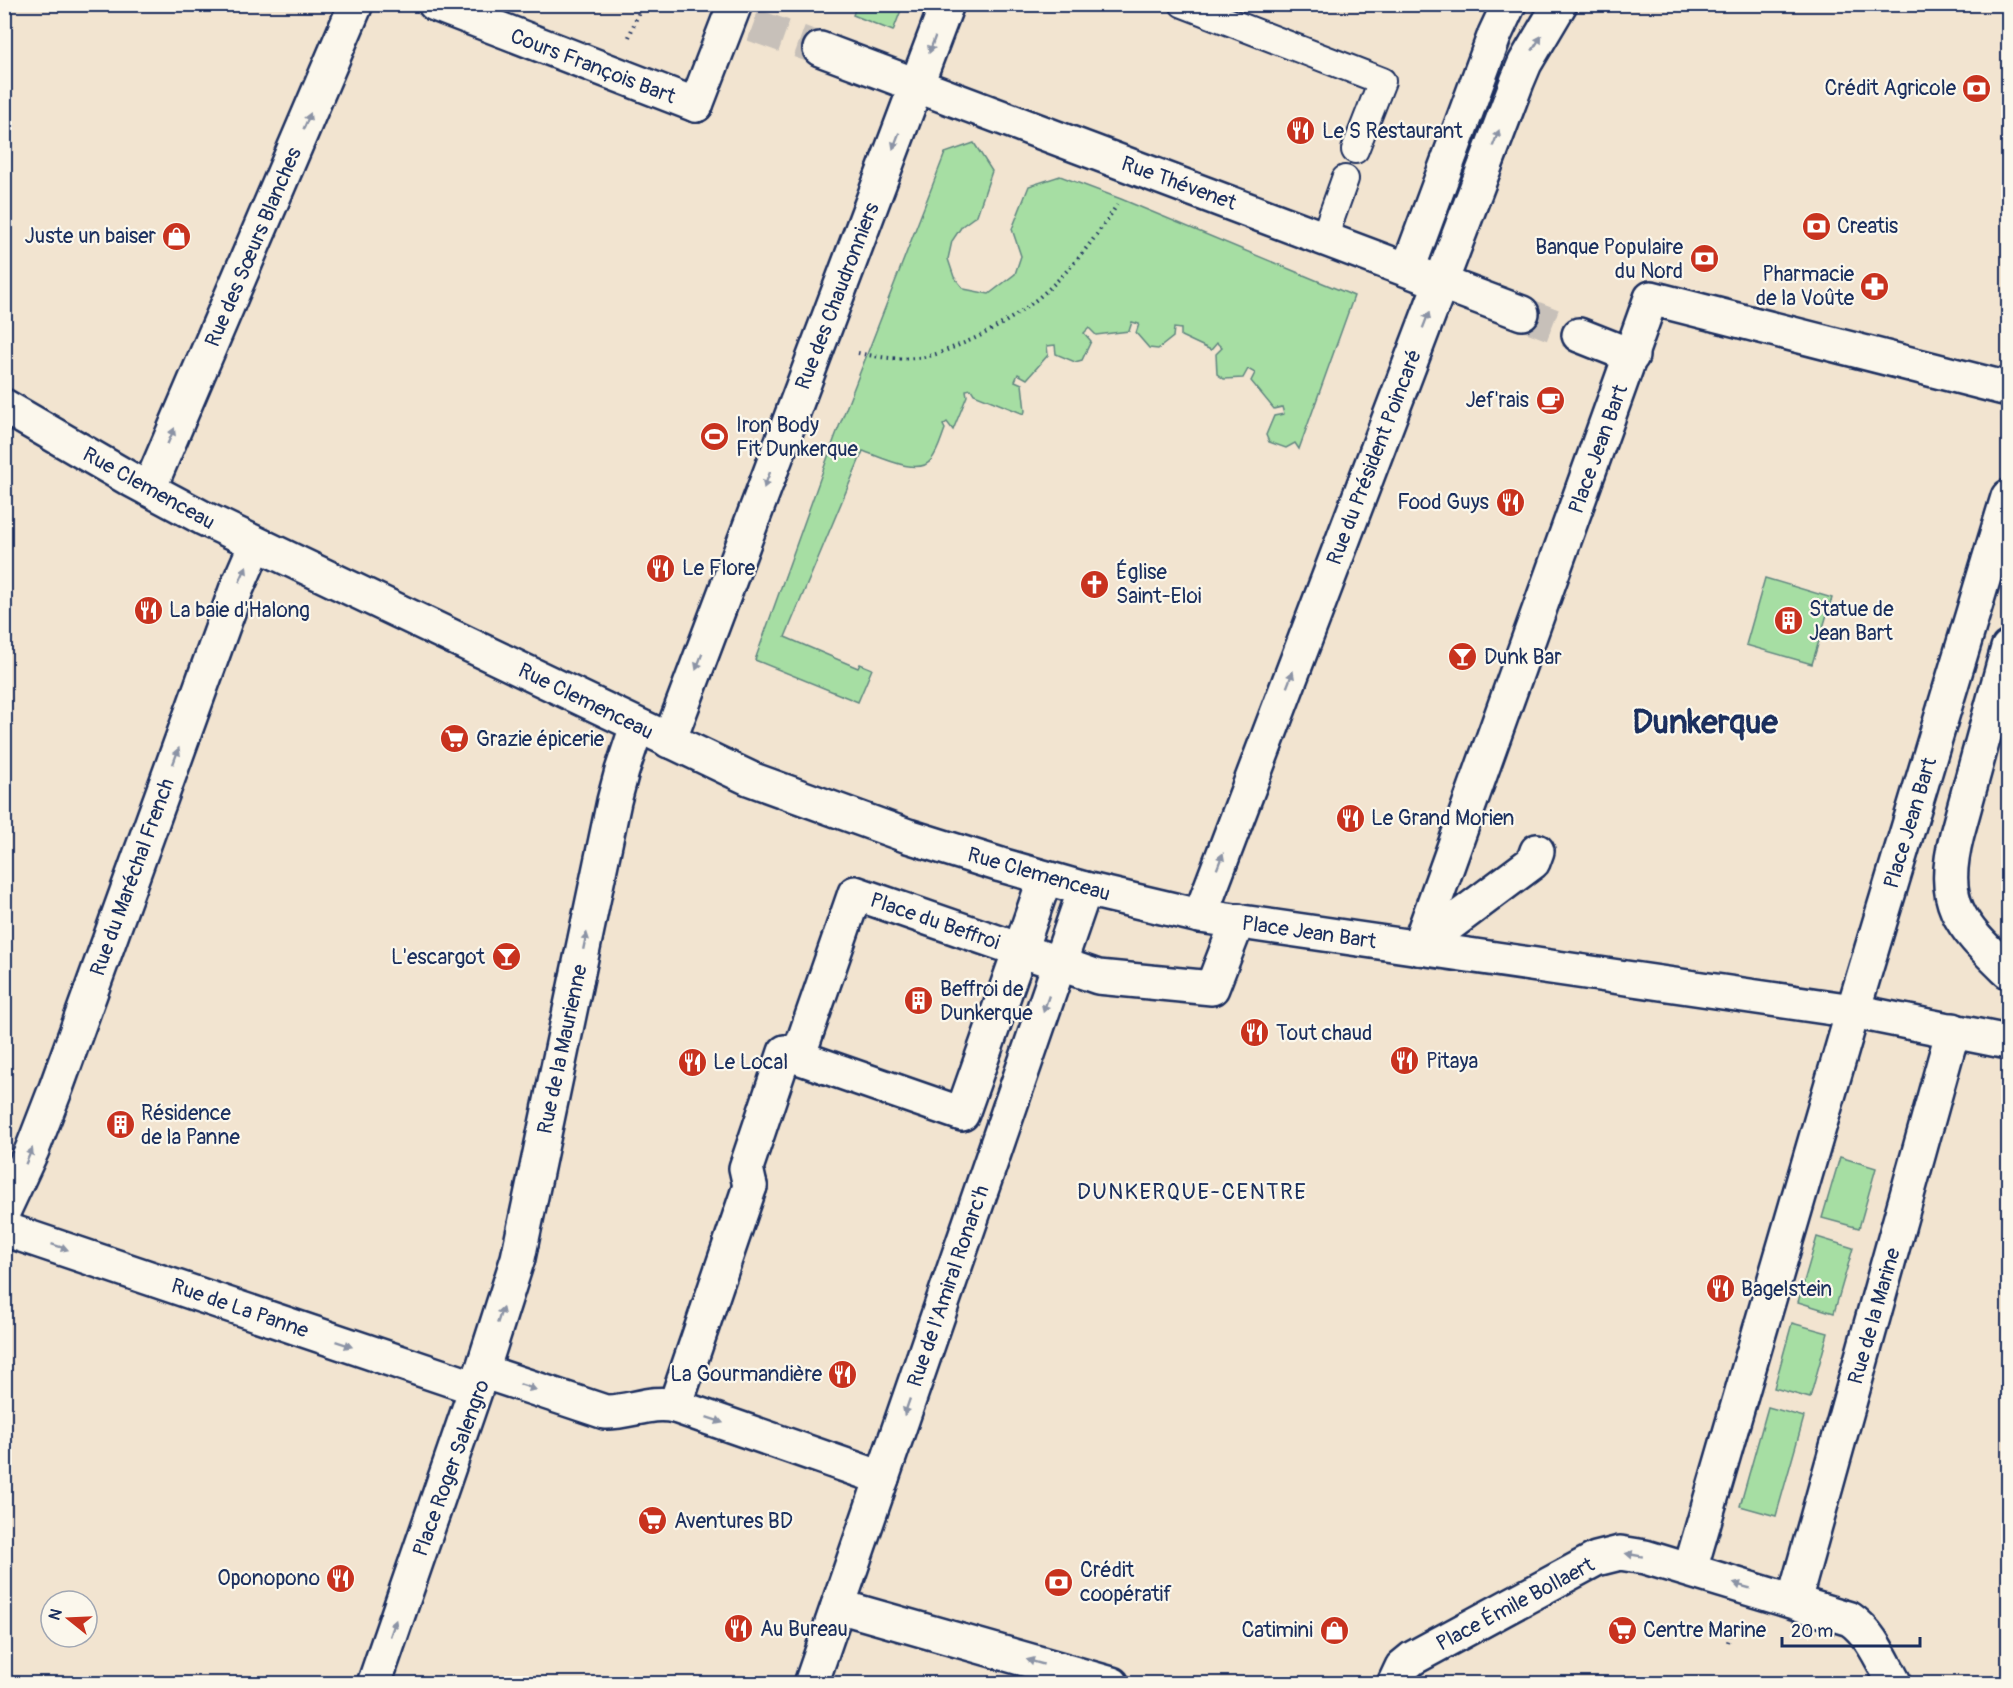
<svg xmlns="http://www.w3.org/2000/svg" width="2013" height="1688" viewBox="0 0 2013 1688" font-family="Pangolin,sans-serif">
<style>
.green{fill:#a6dea3;stroke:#608680;stroke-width:1.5}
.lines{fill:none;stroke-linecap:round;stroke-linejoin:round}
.pedestrian-tunnel{stroke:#c7c0b9;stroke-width:33;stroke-dasharray:33 16;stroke-linecap:butt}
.service-casing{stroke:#1b2f5e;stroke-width:30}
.pedestrian-casing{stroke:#1b2f5e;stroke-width:38}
.minor-casing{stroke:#1b2f5e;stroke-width:38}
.path{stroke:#1b2f5e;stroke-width:4;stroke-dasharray:1.5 4.5;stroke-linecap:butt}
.service{stroke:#fbf7ec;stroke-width:26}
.pedestrian{stroke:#fbf7ec;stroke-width:33}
.minor{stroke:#fbf7ec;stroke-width:33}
.oneway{fill:#8b93a5}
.labels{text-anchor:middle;stroke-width:4.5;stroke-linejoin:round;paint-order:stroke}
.street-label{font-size:21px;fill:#1b2f5e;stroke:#fbf7ec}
.poi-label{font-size:21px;fill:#1b2f5e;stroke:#fbf7ec;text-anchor:start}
.neighbourhood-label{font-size:22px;letter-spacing:1.5px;fill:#1b2f5e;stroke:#fbf7ec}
.town-label{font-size:33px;font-weight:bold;fill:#1b2f5e;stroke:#fbf7ec}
</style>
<rect width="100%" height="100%" fill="#f2e4d0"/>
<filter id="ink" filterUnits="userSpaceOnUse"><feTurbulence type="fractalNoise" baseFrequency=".0167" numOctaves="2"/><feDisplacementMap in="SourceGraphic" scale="12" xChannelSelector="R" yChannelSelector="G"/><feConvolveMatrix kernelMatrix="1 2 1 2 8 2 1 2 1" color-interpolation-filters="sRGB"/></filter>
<g filter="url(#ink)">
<!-- green -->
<g class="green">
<path d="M857,4H903V5L893,31L853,15Z"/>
<path d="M974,143L992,171L977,215L962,226L952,241L948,259L954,277L964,289L989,294L1015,274L1021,256L1012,229L1029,186L1060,176L1121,199L1354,296L1299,449L1295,443L1286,448L1269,442L1266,435L1274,416L1284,414L1282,407L1274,409L1251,381L1255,373L1248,369L1243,378L1224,379L1217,374L1216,354L1222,348L1217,343L1211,350L1181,336V329L1174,328L1173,337L1158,349L1149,348L1136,333L1139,324L1132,322L1129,331L1096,335L1089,328L1084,333L1091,341L1082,360L1075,362L1056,354L1055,345L1047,346L1048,355L1027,379L1018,374L1015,381L1022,384L1025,411L1024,414L974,394L971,389L966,390L967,396L953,430L947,422L943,425L945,429C941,439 938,452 931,460C919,477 878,456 863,451L785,637L858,668L860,664L872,669L858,702L755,660L835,437L945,153Z"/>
<path d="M1765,578L1832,598L1812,664L1746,645Z"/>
<path d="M1840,1157L1876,1168L1859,1228L1822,1218Z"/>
<path d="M1817,1237L1853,1248L1834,1313L1798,1302Z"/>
<path d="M1792,1323L1828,1333L1810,1398L1774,1388Z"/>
<path d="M1768,1407L1804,1417L1776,1516L1740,1506Z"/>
</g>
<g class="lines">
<!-- pedestrian-tunnel -->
<g class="pedestrian-tunnel">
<path d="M753,25L820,49"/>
<path d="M1522,313L1579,335"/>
</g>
<defs>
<g id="service">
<path d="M1183,4L1382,81L1355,150"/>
<path d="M1324,238L1345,179"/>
</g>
<g id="pedestrian">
<path d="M820,49L1522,313"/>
<path d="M696,105L735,4"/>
<path d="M1408,269L1495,34L1509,4"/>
<path d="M1579,335L1632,356"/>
<path d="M1045,878L1020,950L1098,977L1212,988L1238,921"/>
<path d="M1200,916L1853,1011L2008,1042"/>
<path d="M1418,948L1651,298L2008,389"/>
<path d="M1418,948L1533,862L1537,851"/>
<path d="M750,1186L746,1168L785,1052L798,1057L962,1114L1020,950L855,893L798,1057"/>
<path d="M1690,1570L1853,1011L2008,497"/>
<path d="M1794,1601L1953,1030"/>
</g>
<g id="minor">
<path d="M435,4L696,105"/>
<path d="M4,406L128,478L203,518L751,779L908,836L1001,865L1085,889L1200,916L1517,82L1525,63L1560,4"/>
<path d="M149,489L356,4"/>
<path d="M2008,648L1957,834C1939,905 1960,924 2008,971"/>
<path d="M669,741L947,4"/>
<path d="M4,1210L32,1150L56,1088L236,590L256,544"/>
<path d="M4,1229L476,1388"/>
<path d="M482,1371L518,1258L614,801L622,771L637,726"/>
<path d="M675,1406L750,1186"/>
<path d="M838,1606L1112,1684"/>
<path d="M374,1684L482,1371L605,1412C629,1413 651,1400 675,1406L882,1478"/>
<path d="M811,1684L1085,889"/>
<path d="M1394,1684L1402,1667L1413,1658L1596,1559L1620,1553L1645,1557L1850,1619C1871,1633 1882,1661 1895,1684"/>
</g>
</defs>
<!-- service casing -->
<use href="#service" class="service-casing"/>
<!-- pedestrian casing -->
<use href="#pedestrian" class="pedestrian-casing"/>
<!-- minor casing -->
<use href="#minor" class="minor-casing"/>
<!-- path -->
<g class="path">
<path d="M629,37L642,4"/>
<path d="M858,353C877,357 896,360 916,358C933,357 949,349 964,343C1033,314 1077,267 1117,205"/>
<path d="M1728,1642L1733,1625"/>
</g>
<!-- service -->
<use href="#service" class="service"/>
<!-- pedestrian -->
<use href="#pedestrian" class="pedestrian"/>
<!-- minor -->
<use href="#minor" class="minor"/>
</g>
<!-- one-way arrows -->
<defs><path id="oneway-solid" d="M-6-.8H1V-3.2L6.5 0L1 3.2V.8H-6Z" transform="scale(1.5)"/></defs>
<g class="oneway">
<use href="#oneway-solid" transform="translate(1537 43) rotate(-58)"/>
<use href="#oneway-solid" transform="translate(932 45) rotate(110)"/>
<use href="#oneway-solid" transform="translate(307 121) rotate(-67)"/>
<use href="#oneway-solid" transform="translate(1496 138) rotate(-69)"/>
<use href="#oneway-solid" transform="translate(896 141) rotate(111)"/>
<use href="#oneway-solid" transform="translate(1426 320) rotate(-69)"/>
<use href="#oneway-solid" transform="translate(171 436) rotate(-67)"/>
<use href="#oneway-solid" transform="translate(767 480) rotate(111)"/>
<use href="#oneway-solid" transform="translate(243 574) rotate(-66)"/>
<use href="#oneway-solid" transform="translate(699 662) rotate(111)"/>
<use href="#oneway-solid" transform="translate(1290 679) rotate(-69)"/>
<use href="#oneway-solid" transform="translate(176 756) rotate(-70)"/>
<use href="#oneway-solid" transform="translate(1220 861) rotate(-69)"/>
<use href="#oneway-solid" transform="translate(585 941) rotate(-78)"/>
<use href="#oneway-solid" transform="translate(1046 1004) rotate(109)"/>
<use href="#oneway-solid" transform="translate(29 1156) rotate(-67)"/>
<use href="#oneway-solid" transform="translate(60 1247) rotate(19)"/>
<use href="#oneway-solid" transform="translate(500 1315) rotate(-72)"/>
<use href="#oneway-solid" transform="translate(344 1344) rotate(19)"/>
<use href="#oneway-solid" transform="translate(528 1387) rotate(19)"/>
<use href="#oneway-solid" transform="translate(907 1407) rotate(109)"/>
<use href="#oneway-solid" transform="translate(715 1420) rotate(19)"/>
<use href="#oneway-solid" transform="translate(1634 1555) rotate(-170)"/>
<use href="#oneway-solid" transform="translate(1742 1586) rotate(-164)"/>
<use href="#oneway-solid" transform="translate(393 1628) rotate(-71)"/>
<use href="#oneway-solid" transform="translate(1035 1662) rotate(-164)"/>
</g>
</g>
<!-- icons -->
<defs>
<symbol id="bank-disc" viewBox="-11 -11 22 22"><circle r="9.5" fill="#c8321e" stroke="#fbf7ec"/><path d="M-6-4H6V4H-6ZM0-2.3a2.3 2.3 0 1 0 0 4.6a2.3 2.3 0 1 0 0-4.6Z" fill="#fff"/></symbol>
<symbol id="restaurant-disc" viewBox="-11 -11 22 22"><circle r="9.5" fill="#c8321e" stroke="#fbf7ec"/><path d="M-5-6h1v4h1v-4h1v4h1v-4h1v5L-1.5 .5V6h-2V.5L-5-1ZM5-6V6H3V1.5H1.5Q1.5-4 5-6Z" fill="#fff"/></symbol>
<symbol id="shop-disc" viewBox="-11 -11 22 22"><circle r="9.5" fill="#c8321e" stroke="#fbf7ec"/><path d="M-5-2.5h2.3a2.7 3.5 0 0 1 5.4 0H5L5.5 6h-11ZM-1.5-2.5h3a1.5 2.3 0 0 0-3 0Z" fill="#fff"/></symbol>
<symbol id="pharmacy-disc" viewBox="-11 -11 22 22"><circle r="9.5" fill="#c8321e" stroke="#fbf7ec"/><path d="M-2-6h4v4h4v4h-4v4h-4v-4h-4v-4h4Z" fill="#fff"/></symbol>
<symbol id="cafe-disc" viewBox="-11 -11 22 22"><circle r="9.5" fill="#c8321e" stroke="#fbf7ec"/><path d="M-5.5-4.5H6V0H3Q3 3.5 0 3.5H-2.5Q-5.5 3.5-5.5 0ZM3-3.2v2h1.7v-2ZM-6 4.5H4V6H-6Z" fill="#fff"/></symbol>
<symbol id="stadium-disc" viewBox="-11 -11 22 22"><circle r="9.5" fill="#c8321e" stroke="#fbf7ec"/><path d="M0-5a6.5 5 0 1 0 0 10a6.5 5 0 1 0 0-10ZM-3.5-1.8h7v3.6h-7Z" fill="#fff"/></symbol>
<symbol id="church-disc" viewBox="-11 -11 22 22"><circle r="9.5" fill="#c8321e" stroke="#fbf7ec"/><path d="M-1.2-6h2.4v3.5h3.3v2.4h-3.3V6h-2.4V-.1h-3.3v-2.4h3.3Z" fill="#fff"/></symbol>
<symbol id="building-disc" viewBox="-11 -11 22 22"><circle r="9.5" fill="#c8321e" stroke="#fbf7ec"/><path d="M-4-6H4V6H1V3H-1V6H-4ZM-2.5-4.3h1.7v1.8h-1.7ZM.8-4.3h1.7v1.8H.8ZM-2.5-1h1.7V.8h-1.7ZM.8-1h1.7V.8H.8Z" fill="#fff"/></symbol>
<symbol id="bar-disc" viewBox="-11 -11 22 22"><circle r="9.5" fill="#c8321e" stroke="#fbf7ec"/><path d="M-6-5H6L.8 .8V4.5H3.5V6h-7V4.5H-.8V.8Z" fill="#fff"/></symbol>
<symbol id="supermarket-disc" viewBox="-11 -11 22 22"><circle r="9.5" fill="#c8321e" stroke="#fbf7ec"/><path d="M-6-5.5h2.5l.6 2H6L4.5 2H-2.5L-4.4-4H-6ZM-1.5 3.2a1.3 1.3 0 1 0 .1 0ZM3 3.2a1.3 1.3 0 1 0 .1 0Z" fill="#fff"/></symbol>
</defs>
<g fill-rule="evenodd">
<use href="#bank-disc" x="1960" y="72" width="33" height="33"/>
<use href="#restaurant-disc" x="1284" y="114" width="33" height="33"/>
<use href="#bank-disc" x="1800" y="210" width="33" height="33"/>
<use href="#shop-disc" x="160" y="220" width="33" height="33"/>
<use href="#bank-disc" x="1688" y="242" width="33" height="33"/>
<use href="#pharmacy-disc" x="1858" y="270" width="33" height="33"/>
<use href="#cafe-disc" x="1534" y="384" width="33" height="33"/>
<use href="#stadium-disc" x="698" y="420" width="33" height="33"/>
<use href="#restaurant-disc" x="1494" y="486" width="33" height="33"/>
<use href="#restaurant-disc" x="644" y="552" width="33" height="33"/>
<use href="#church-disc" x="1078" y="568" width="33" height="33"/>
<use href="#restaurant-disc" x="132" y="594" width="33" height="33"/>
<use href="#building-disc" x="1772" y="604" width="33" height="33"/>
<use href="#bar-disc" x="1446" y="640" width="33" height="33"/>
<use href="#supermarket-disc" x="438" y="722" width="33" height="33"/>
<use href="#restaurant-disc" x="1334" y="802" width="33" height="33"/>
<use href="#bar-disc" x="490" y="940" width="33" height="33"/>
<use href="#building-disc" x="902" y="984" width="33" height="33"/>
<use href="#restaurant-disc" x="1238" y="1016" width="33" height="33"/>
<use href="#restaurant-disc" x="1388" y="1044" width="33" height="33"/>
<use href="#restaurant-disc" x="676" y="1046" width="33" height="33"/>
<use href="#building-disc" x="104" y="1108" width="33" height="33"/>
<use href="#restaurant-disc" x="1704" y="1272" width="33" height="33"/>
<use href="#restaurant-disc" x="826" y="1358" width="33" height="33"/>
<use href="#supermarket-disc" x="636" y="1504" width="33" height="33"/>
<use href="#restaurant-disc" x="324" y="1562" width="33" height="33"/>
<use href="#bank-disc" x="1042" y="1566" width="33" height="33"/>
<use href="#restaurant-disc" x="722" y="1612" width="33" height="33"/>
<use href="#shop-disc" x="1318" y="1614" width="33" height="33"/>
<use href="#supermarket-disc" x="1606" y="1614" width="33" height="33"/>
</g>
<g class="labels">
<!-- street labels -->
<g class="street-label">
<text transform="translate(593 66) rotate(21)" y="7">Cours François Bart</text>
<text transform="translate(1179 183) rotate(20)" y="7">Rue Thévenet</text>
<text transform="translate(253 247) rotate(-67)" y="7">Rue des Sœurs Blanches</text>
<text transform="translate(837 296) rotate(-69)" y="7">Rue des Chaudronniers</text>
<text transform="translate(1598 449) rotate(-70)" y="7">Place Jean Bart</text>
<text transform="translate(1374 457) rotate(-69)" y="7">Rue du Président Poincaré</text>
<text transform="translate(149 488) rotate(29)" y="7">Rue Clemenceau</text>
<text transform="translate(586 701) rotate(26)" y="7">Rue Clemenceau</text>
<text transform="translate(1910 823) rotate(-73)" y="7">Place Jean Bart</text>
<text transform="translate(1039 874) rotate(16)" y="7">Rue Clemenceau</text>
<text transform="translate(132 877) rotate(-70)" y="7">Rue du Maréchal French</text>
<text transform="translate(935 921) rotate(19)" y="7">Place du Beffroi</text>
<text transform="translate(1309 932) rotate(8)" y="7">Place Jean Bart</text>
<text transform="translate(562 1049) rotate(-78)" y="7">Rue de la Maurienne</text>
<text transform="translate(948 1286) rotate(-71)" y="7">Rue de l'Amiral Ronarc'h</text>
<text transform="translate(240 1308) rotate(19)" y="7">Rue de La Panne</text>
<text transform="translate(1874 1316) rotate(-74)" y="7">Rue de la Marine</text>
<text transform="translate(451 1468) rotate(-70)" y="7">Place Roger Salengro</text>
<text transform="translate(1515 1604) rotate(-28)" y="7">Place Émile Bollaert</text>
</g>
<!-- poi labels -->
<g class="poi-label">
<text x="1956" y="95" text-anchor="end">Crédit Agricole</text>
<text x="1322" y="138">Le S Restaurant</text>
<text x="1837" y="233">Creatis</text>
<text x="156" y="243" text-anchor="end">Juste un baiser</text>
<text x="1683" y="254" text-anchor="end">Banque Populaire<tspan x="1683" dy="24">du Nord</tspan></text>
<text x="1854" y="281" text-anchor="end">Pharmacie<tspan x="1854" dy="24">de la Voûte</tspan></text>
<text x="1529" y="407" text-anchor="end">Jef'rais</text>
<text x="736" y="432">Iron Body<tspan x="736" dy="24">Fit Dunkerque</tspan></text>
<text x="1489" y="509" text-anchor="end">Food Guys</text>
<text x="682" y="575">Le Flore</text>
<text x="1116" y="579">Église<tspan x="1116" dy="24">Saint-Eloi</tspan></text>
<text x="1809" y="616">Statue de<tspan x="1809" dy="24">Jean Bart</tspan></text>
<text x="169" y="617">La baie d'Halong</text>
<text x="1484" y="664">Dunk Bar</text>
<text x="476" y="746">Grazie épicerie</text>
<text x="1371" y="825">Le Grand Morien</text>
<text x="485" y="964" text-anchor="end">L'escargot</text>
<text x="940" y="996">Beffroi de<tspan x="940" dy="24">Dunkerque</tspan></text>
<text x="1276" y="1040">Tout chaud</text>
<text x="1426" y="1068">Pitaya</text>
<text x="713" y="1069">Le Local</text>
<text x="141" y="1120">Résidence<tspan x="141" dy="24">de la Panne</tspan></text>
<text x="1741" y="1296">Bagelstein</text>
<text x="822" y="1381" text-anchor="end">La Gourmandière</text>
<text x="674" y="1528">Aventures BD</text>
<text x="1080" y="1577">Crédit<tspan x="1080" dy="24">coopératif</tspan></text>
<text x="320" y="1585" text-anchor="end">Oponopono</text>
<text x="760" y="1636">Au Bureau</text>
<text x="1313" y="1637" text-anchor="end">Catimini</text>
<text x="1643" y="1637">Centre Marine</text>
</g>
<!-- neighbourhood labels -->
<g class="neighbourhood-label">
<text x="1192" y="1199">DUNKERQUE-CENTRE</text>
</g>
<!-- town labels -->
<g class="town-label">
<text x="1705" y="733">Dunkerque</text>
</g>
</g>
<!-- margin -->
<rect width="2013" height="1688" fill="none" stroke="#fbf7ec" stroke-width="24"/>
<rect x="12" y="12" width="1989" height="1664" fill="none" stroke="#1b2f5e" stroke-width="2" filter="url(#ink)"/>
<!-- north arrow -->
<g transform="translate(69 1619) rotate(288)"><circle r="28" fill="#fbf7ec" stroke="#a1a7b3" stroke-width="1.5"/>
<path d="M0-4.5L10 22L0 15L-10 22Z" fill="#c8321e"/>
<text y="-9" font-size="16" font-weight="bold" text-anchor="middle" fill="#1b2f5e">N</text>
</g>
<!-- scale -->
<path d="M1782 1637v9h138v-9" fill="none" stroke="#1b2f5e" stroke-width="3"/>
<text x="1791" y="1637" font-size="18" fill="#1b2f5e" stroke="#fbf7ec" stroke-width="4.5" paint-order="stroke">20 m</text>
</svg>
